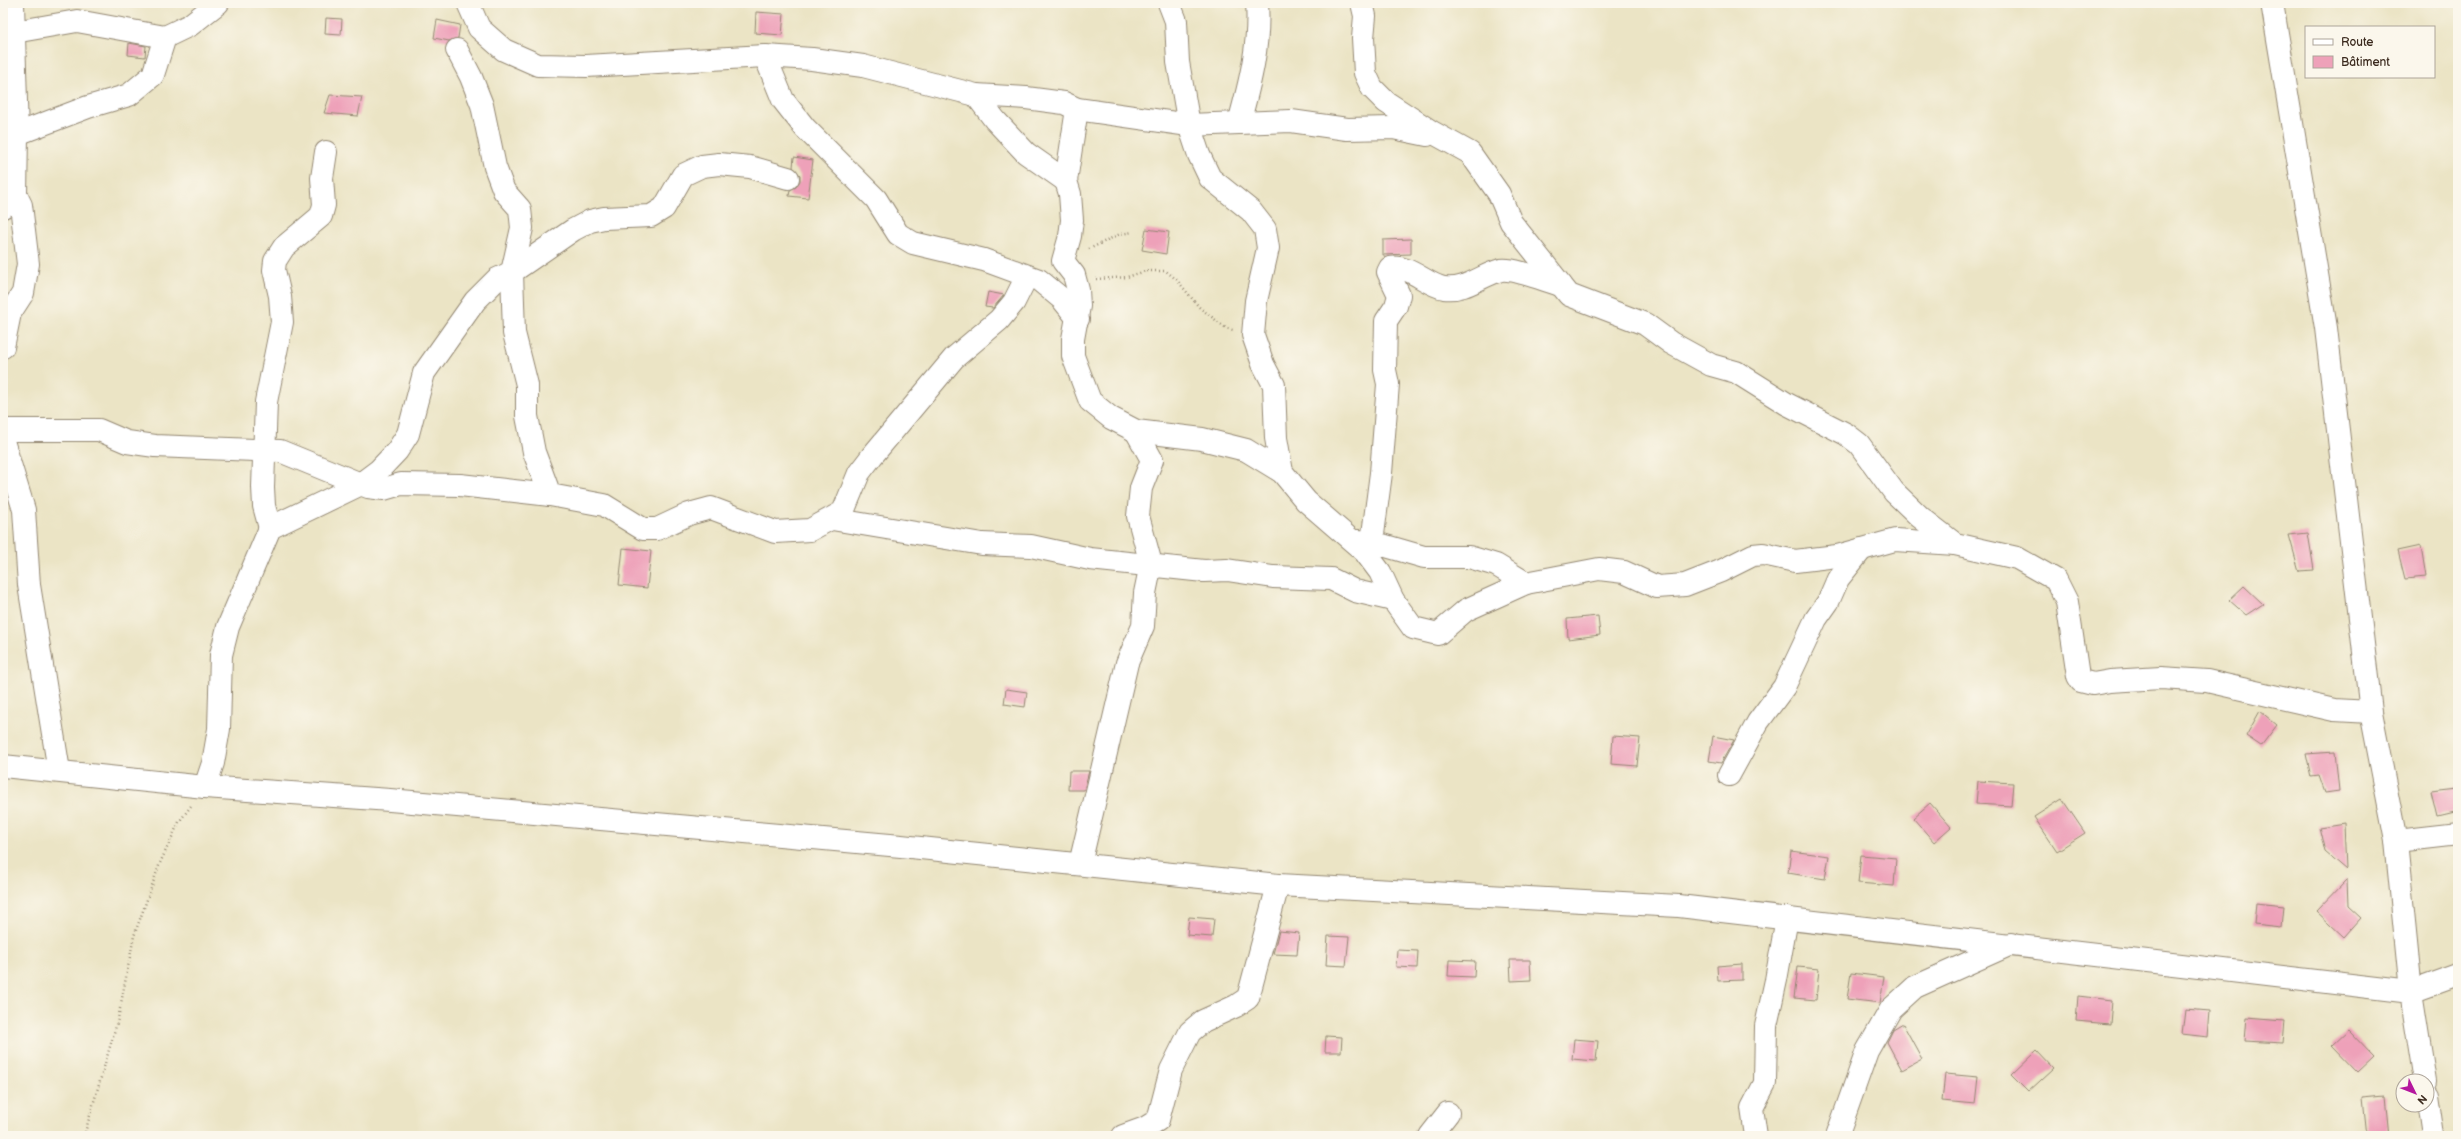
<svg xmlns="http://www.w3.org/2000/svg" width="2461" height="1139" viewBox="0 0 2461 1139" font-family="'Balsamiq Sans',sans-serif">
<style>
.building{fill:#eea1b9}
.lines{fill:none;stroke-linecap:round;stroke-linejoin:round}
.minor-casing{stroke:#938772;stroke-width:24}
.major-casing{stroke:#938772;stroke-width:24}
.path{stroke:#938772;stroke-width:2.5;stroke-dasharray:1 3;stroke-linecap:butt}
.minor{stroke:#fff;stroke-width:22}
.major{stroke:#fff;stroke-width:22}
</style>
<rect width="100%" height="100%" fill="#fbf7ec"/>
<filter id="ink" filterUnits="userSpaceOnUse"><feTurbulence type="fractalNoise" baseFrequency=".025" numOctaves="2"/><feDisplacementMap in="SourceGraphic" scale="8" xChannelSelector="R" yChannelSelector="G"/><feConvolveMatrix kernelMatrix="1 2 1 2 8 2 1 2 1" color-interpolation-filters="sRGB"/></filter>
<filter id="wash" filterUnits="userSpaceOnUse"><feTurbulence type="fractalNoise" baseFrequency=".012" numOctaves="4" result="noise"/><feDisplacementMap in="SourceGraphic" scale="16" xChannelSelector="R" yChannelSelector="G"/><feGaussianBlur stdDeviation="0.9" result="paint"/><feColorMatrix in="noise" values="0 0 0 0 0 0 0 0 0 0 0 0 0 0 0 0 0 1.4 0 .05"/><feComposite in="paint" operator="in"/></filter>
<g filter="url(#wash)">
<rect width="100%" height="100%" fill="#ebe4c5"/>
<g id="blocks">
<!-- building -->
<g class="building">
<path d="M756,12L784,14L782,35L755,33Z"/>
<path d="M326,18L342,19L341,35L325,34Z"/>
<path d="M437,20L460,25L458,38L449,41L434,38Z"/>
<path d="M129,43L146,46L145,57L128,55Z"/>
<path d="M330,95L362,97L358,116L324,113Z"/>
<path d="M794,157L813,160L808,198L789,196L790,190L796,187L800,181V175L793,167Z"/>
<path d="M1146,229L1169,232L1166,254L1142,250Z"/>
<path d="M1411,239V254L1383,255V240Z"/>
<path d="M988,292L1004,295L993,308L985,307Z"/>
<path d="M2308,533L2314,570L2299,571L2289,535Z"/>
<path d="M2421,546L2426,577L2405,579L2398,551Z"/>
<path d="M623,548L651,551L647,588L619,585Z"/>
<path d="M2244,586L2263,604L2246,615L2229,600Z"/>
<path d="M1598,616L1600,635L1568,639L1567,619Z"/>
<path d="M1006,689L1027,692L1025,707L1004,704Z"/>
<path d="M2260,711L2277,725L2261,746L2246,736Z"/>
<path d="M1613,736L1640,738L1637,766L1611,764Z"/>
<path d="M1713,736L1734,740L1721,763L1709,761Z"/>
<path d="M2335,752L2339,791L2325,793L2319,776L2311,777L2306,754Z"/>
<path d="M1069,771H1089L1084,790H1068Z"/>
<path d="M1978,781L2013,783L2011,806L1976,804Z"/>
<path d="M2458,788V811L2437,816L2431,791Z"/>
<path d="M2062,799L2085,833L2057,851L2034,817Z"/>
<path d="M1930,803L1951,827L1934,842L1913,818Z"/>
<path d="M2344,823L2346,870L2325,852L2319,827Z"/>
<path d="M1791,851L1829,856L1825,879L1788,873Z"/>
<path d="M1861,855L1896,858L1894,886L1858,883Z"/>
<path d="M2347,879L2348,906L2361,918L2344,937L2316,911Z"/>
<path d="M2256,903L2284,906L2282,927L2254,924Z"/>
<path d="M1189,917L1214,919L1212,937L1187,935Z"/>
<path d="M1279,931L1299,933L1297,955L1273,954Z"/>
<path d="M1328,936L1349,937L1346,966L1326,965Z"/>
<path d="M1397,950L1418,951L1417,968L1396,967Z"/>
<path d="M1449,960L1475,961L1474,977L1448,976Z"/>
<path d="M1510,960H1530L1531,980L1511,981Z"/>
<path d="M1742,964V980L1718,981L1717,966Z"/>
<path d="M1798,967L1819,969L1816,1000L1794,998Z"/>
<path d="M1851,973L1884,977L1880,1003L1847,999Z"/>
<path d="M2078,996L2112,1000L2110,1024L2076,1021Z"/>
<path d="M2185,1009L2210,1011L2208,1037L2182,1034Z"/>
<path d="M2247,1017L2285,1020L2283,1043L2245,1041Z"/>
<path d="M1903,1024L1922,1059L1902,1070L1887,1042L1893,1030Z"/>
<path d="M2348,1030L2374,1057L2358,1072L2332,1045Z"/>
<path d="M1326,1036L1342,1037L1341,1052H1325Z"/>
<path d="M1574,1039L1598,1041L1596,1061L1572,1059Z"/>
<path d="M2037,1050L2054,1068L2028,1092L2011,1075Z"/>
<path d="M1945,1074L1978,1077L1975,1104L1942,1101Z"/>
<path d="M2385,1096L2389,1136H2367L2363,1098Z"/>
</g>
</g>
</g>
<g filter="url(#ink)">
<use href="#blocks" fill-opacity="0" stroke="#938772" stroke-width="1"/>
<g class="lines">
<defs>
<g id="minor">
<path d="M468,3L479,28L504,50L538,65L586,66L765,56L812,59L863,66L976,95L1026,98L1064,103L1077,109L1189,125L1291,121L1347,129L1393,128L1427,135"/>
<path d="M1169,3L1176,21L1178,62L1189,125L1199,155L1210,178L1251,211L1265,229L1268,248L1256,301L1253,335L1263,364L1274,385L1276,438L1282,472"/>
<path d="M1362,3L1365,16L1363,38L1365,73L1372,88L1386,102L1432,132L1470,153L1499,194L1511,222L1569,295L1645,324L1671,343L1711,365L1736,372L1787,404L1846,434L1859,444L1894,492L1920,517L1955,544L2017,558L2056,580L2067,602L2078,676L2081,681L2093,684L2110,681L2161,678L2207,681L2334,710L2371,712"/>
<path d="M2272,3L2326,328L2371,712L2396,841L2411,992L2458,975"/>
<path d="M14,32L77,21L165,37"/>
<path d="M457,50L471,77L482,105L495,167L504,191L520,209L522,228L512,272L514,333L527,385V416L534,452L550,495"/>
<path d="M765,56L783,100L805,128L876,199L898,234L913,243L984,260L1039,280L1062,299L1078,319"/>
<path d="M976,95L995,120L1026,153L1066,181"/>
<path d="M1077,109L1066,181L1070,194L1072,220L1070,236L1063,261L1074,275L1078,290L1079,306L1073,339V356L1090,401L1111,418L1136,431L1202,439L1246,450L1282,472L1306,501L1365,552L1380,572L1393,600L1413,628L1438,634L1466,610L1526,583L1599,569L1624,572L1657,587L1685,585L1721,571L1753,555L1763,554L1795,561L1837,556L1895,540L1955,544"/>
<path d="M1239,123C1250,83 1260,44 1257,3"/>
<path d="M17,134L88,107L129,95L153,75L165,37L190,25L218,3"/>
<path d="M3,207L16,195L17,134L13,3"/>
<path d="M3,347L10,313L23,293L28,264L21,205L16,195"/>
<path d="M3,430H99L127,442L155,446L280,451L368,487L384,489L401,484L460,485L550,495L604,505L643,529H657L689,514L711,508L775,532L810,530L843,512L859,473L872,456L954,358L999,320L1014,302L1027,276"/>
<path d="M3,441L24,510L29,585L59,771"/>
<path d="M832,519L982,544L1031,546L1090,559L1204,571L1227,570L1273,577L1331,579L1355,591L1393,600"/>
<path d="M270,528L264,506L263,487L266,402L282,322L280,296L274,270L275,261L284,247L321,216L324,205L322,178L326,152"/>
<path d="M1357,541L1372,542L1424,557H1469L1496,565L1526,583"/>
<path d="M1372,542L1381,473L1388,384L1385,370L1386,321L1396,306L1399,295L1388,272L1390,268C1409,264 1426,285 1444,288C1466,291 1481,275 1501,270C1515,268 1546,281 1561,285"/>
<path d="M1729,775L1758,722L1784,687L1816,619L1828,602L1838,579L1862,549"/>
<path d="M205,787L213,763L219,729L221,655L228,627L270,528L359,485L379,470L397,451L408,434L424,373L475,301L497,279L512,272L573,230L590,221L604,218L651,216L664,208L683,175L702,166L719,164L750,167L788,178"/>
<path d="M2396,841L2458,834"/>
<path d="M1080,864L1127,663L1143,626L1145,593L1151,564L1138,516L1141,488L1152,460L1136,431"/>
<path d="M1123,1136L1145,1128L1158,1120L1171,1070L1190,1032L1203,1021L1236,1006L1248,998L1278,885"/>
<path d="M1430,1136L1448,1113"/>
<path d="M1756,1136L1752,1108L1765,1083L1766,1026L1776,980L1787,918"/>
<path d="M1837,1136L1867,1051L1891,1009L1915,987L2011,944"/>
</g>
<g id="major">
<path d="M3,766L205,787L390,800L901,846L1278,885L1679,906L2411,992L2425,1081"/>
<path d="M2427,1095L2433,1136"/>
</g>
</defs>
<!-- minor casing -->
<use href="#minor" class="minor-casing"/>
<!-- major casing -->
<use href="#major" class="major-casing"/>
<!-- path -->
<g class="path">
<path d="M1089,249L1120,234L1133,232"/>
<path d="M1096,279L1127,277L1146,271H1166L1177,280L1199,307L1226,328L1233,330"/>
<path d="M84,1136L118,1019L134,936L160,863L179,822L191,806"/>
</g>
<!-- minor -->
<use href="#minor" class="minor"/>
<!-- major -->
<use href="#major" class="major"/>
</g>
</g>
<!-- margin -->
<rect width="2461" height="1139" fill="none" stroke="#fbf7ec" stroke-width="16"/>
<!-- legend -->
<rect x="2305" y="26" width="130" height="52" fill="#fbf7ec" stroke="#aea59a"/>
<rect x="2313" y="39" width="20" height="6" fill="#ffffff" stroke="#aea59a"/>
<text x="2341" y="46" font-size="12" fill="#3b2a1e">Route</text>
<rect x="2313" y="56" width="20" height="12" fill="#eea1b9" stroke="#aea59a"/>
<text x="2341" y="66" font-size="12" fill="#3b2a1e">Bâtiment</text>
<!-- north arrow -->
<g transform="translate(2415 1093) rotate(133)"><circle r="19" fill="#fbf7ec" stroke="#aea59a"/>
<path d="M0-3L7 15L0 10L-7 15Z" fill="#b5179e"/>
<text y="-6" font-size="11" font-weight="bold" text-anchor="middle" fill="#3b2a1e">N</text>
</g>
</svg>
